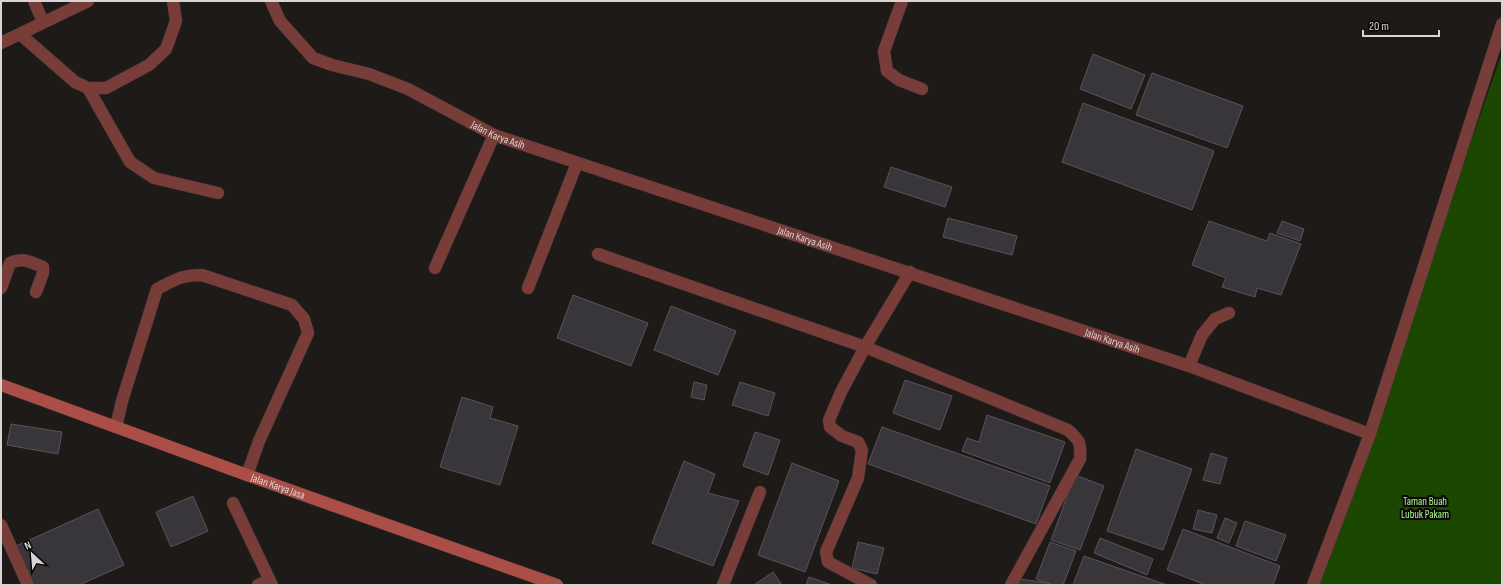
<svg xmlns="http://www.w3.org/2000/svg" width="1503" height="586" viewBox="0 0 1503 586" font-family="'Sofia Sans Condensed',sans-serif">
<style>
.green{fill:#1c4701}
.building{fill:#39363b;stroke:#58555a}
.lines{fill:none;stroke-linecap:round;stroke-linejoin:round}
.lane-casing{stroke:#383431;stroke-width:13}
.street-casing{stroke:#383431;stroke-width:13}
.secondary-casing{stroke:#383431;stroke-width:13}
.lane{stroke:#783d39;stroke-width:12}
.street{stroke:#783d39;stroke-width:12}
.secondary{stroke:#ac4e48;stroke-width:12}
.labels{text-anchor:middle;stroke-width:4;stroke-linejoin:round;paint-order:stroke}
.street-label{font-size:11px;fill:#d8d5d3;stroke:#070505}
.park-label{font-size:11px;fill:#b0f991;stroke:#070505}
</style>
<rect width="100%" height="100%" fill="#1e1a17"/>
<!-- green -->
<path class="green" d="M1502,53V585H1316Z"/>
<!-- building -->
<g class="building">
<path d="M1093,54L1145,75L1131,109L1080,89Z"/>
<path d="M1152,73L1243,106L1227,148L1136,115Z"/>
<path d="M1083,103L1214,151L1192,210L1062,162Z"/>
<path d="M891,167L952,187L945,207L884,187Z"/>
<path d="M948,218L1017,236L1012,255L943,237Z"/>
<path d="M1209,221L1267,241L1270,233L1301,244L1281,295L1257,288L1255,297L1222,287L1226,278L1192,265Z"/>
<path d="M1282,221L1304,229L1300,241L1277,233Z"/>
<path d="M573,295L648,323L631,366L557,338Z"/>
<path d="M671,306L736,331L718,375L654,350Z"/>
<path d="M905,380L952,396L940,430L893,413Z"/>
<path d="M694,382L707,385L704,400L691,397Z"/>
<path d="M740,382L775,393L768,416L732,405Z"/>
<path d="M462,397L493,407L490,418L518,426L500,485L440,467Z"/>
<path d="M987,415L1065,442L1050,483L962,451L967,438L979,442Z"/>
<path d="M11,424L62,432L58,454L7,445Z"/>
<path d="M882,427L1050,486L1036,524L868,464Z"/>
<path d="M755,432L780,440L768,475L743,466Z"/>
<path d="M1136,449L1192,469L1163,550L1107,531Z"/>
<path d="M1211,453L1227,458L1220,484L1203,480Z"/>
<path d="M684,461L715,474L708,493L739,501L713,566L652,543Z"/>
<path d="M792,463L839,481L805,572L758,555Z"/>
<path d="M1075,475L1104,486L1080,550L1051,540Z"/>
<path d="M193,496L208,531L171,547L156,512Z"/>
<path d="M98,509L124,565L79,585H34L16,546Z"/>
<path d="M1198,510L1217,515L1212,533L1193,529Z"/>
<path d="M1225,518L1237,523L1229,543L1217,538Z"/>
<path d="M1245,521L1286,535L1276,561L1236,546Z"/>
<path d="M1183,529L1280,566L1273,585H1206L1167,570Z"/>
<path d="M1100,538L1153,559L1147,575L1094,553Z"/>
<path d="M858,542L884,548L877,574L852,568Z"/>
<path d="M1050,542L1076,551L1063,585H1053L1036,579Z"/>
<path d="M1084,556L1167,585H1073Z"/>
<path d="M773,572L782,585H754Z"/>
<path d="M809,577L832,585H806Z"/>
<path d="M1020,579L1048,583L1050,585H1018Z"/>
</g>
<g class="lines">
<defs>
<g id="lane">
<path d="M34,1L43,22"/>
<path d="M902,1L884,51L887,71L899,80L922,89"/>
<path d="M20,34L75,82L88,88H106L149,65L166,49L176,21L173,1"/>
<path d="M88,88L130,162L154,178L218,193"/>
<path d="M598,254L865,347L910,272"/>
<path d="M435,268L494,135"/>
<path d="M1,288L10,263C24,257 30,262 43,267V273L36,292"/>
<path d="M528,288L577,163"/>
<path d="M1189,366L1202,335L1215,319L1229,313"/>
<path d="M116,427L122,401L157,289C175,280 181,275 202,275L292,305L304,319L308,333L259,441L247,475"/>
<path d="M233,503L272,585"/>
<path d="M1,525L28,585"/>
<path d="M258,585L269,580"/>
<path d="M723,585L760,492"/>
<path d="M871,585L828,562L826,552L858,478L862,450L858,442L842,436L830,427L829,420L841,392L865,347L1068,430C1080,441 1081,442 1080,459L1011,585"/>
</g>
<g id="street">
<path id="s1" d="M271,1L280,21L313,58L332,65L369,74L408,89L494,135L1189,366L1370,434"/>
<path d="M1,43L88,1"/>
<path d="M1313,585L1370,434L1502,24"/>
</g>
<g id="secondary">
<path id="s2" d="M1,385L247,475L557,585"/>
</g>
</defs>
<!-- lane casing -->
<use href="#lane" class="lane-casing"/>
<!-- street casing -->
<use href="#street" class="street-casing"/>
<!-- secondary casing -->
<use href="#secondary" class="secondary-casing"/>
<!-- lane -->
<use href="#lane" class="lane"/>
<!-- street -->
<use href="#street" class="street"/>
<!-- secondary -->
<use href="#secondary" class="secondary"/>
</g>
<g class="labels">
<!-- street labels -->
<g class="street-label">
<text dy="4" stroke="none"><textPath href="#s1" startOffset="273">Jalan Karya Asih</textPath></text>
<text dy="4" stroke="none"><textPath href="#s1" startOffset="597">Jalan Karya Asih</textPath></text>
<text dy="4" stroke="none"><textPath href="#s1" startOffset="921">Jalan Karya Asih</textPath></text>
<text dy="4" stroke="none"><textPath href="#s2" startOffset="295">Jalan Karya Jasa</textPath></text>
</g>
<!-- park labels -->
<g class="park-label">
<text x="1425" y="505">Taman Buah<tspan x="1425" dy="13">Lubuk Pakam</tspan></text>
</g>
</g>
<!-- border -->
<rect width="1503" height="586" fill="none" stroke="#d8d5d3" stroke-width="4"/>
<!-- north arrow -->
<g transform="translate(32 554) rotate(334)" stroke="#070505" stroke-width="3" paint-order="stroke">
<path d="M0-3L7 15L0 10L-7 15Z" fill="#d8d5d3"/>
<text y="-6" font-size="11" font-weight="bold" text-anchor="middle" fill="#d8d5d3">N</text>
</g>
<!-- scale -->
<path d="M1363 30v6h76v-6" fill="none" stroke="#d8d5d3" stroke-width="2"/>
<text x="1369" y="30" font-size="12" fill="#d8d5d3" stroke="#070505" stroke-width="3" paint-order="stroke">20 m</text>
</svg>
